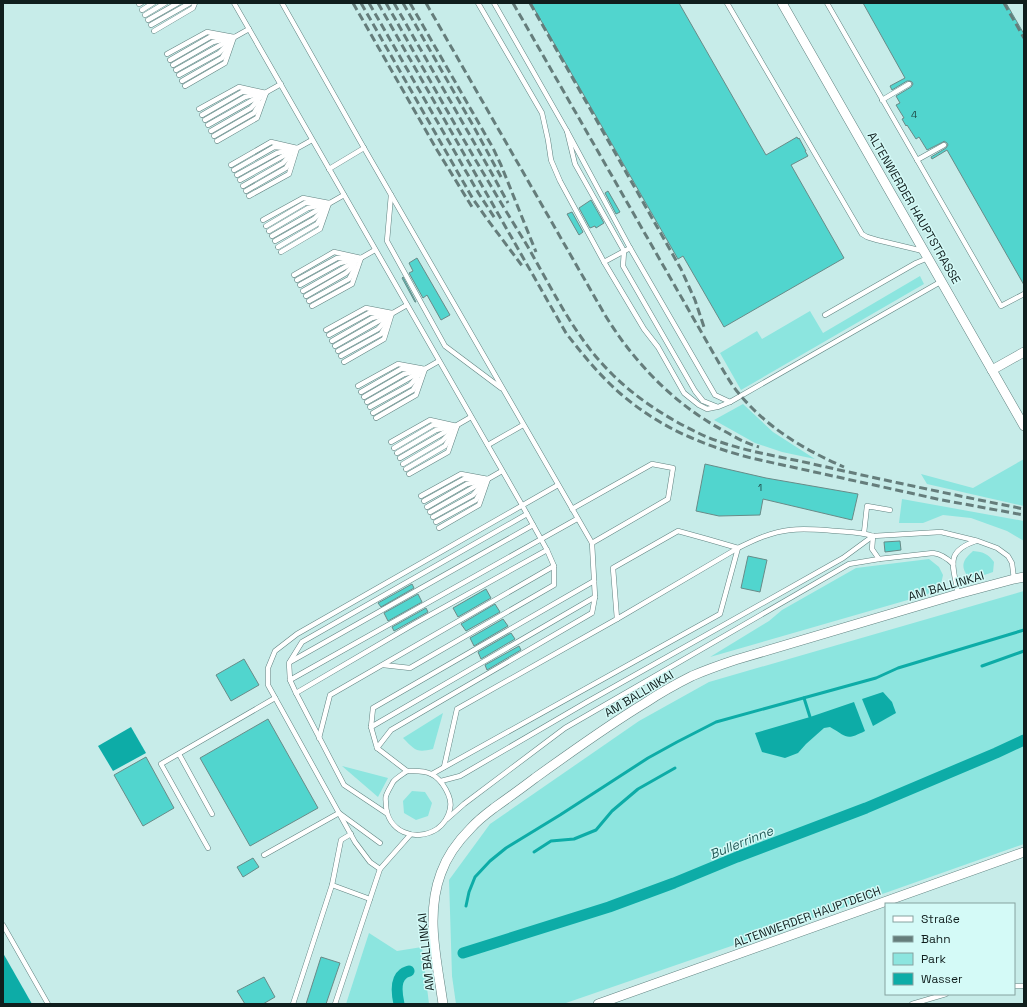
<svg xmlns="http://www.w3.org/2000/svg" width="1027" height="1007" viewBox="0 0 1027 1007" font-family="'Space Grotesk',sans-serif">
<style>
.green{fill:#8ce5df}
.water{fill:#0daca7}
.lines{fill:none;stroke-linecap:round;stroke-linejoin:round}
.stream{stroke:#0daca7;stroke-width:3}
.canal{stroke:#0daca7;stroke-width:11}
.building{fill:#51d5ce;stroke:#688b88}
.lane-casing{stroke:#618381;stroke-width:5.5}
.street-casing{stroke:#618381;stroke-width:10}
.lane{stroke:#fff;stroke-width:4.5}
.street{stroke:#fff;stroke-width:9}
.rail{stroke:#657d7b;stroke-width:3;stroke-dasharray:8 4;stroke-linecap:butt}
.labels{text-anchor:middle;stroke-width:3;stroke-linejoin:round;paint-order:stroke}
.number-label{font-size:10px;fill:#204c49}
.street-label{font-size:12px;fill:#101e1d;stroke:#d4faf7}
.water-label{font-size:13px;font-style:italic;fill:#235a57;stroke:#d4faf7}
</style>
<rect width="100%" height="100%" fill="#c7ece9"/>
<!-- green -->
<g class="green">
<path d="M920,276L924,284L741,390L720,353L757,331L762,339L810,311L823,333Z"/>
<path d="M743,404L773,432L815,459L782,452L755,443L714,420Z"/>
<path d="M1024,459V506L927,484L921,474L973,488Z"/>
<path d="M902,499L1024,521V541L1007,531L971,518L943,515L923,523H899Z"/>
<path d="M973,551C984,552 988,554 994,562L993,572C984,575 977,578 968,577C960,565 963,560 973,551Z"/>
<path d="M929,559L939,567L943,575L941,584L932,593L710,657L769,621L782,610L856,568Z"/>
<path d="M1024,591V844L888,892L563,1004H456L452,976L449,880L490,824L639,721L709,682Z"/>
<path d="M443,713L433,749C416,753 415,750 403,738Z"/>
<path d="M342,766L388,778L378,797Z"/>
<path d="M412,791L425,792L432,803L428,816L416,820L404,813L403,801Z"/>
<path d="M369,933L397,951L422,947L429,1004H346Z"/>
</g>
<!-- water -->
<g class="water">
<path d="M883,692L892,702L896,713L873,726L862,699Z"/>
<path d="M854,702L865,731C845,741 848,737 830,727L824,728L806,744L798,753L785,758L762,752L755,733L810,717Z"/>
<path d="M131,727L146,753L113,771L98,746Z"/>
<path d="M3,953L32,1004H3Z"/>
</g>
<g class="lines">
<!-- stream -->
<g class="stream">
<path d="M982,666L1024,651"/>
<path d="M804,698L810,717"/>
<path d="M534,852L551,841L574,839L596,830L612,811L638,789L675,768"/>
<path d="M466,906L469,892L475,877L490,861L506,848L560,815L648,758L677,742L716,722L876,678L898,668L1024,630"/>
</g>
<!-- canal -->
<g class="canal">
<path d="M463,953L609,907L674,883L737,857L866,808L996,753L1024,740"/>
<path d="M399,1004C397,995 395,980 403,974C405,972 407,972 409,971"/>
</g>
</g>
<!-- building -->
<g class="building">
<path d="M531,3H679L766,155L797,137L798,139L799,138L806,151H805L808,156L791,165L844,258L724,327L683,256L678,259Z"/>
<path d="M863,3H1006L1024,34V285L947,150L932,159L931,157L946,148L948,145L947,143L944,141L943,142L927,150L919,137L916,139L907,125L906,126L902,119L904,118L896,105L900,103L896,96L911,87L913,84L912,82L910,81H907L892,90L890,86L905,78Z"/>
<path d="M608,191L620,212L616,214L605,193Z"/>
<path d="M591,200L604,223L596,228L595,226L590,228L579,208Z"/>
<path d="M572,212L583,232L579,235L567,214Z"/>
<path d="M417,258L450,315L441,320L427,295L423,298L409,273L413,271L409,263Z"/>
<path d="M403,277L416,302H415L402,278Z"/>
<path d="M705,464L766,478L858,494L852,520L763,499L760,515L719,516L696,511Z"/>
<path d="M900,541L901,550L885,552L884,542Z"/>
<path d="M748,556L767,560L760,592L741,588Z"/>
<path d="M412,584L414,588L381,607L378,603Z"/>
<path d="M486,589L491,598L458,617L453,608Z"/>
<path d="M418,594L422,602L388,621L384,613Z"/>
<path d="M495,604L500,612L466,631L461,624Z"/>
<path d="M426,608L428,612L394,631L392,627Z"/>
<path d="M503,619L508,626L474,646L470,638Z"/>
<path d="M511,633L515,639L481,659L478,652Z"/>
<path d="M519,646L521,650L487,670L485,665Z"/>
<path d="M244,659L259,685L231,701L216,675Z"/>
<path d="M268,719L318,808L250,846L200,758Z"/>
<path d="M146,757L174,808L143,826L114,775Z"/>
<path d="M253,858L259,867L243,877L237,867Z"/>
<path d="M321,957L340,963L326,1004H306Z"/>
<path d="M264,977L275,997L263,1004H245L237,991Z"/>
</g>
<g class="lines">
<defs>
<g id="lane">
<path d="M234,3L522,505L547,550L414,624L296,693L344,785L386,813"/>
<path d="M282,3L364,148L592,543L595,597L592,613L391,730L377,748"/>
<path d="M478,3L542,113L548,140L551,160L560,181L604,262L644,329L658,347L684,393L699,405L707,409L717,407"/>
<path d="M494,3L567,131L630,248L715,395L730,402"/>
<path d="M727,3L862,234L867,237L877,240L923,251"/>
<path d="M827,3L1001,306L1024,294"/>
<path d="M139,4L141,3"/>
<path d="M142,10L153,3"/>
<path d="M145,15L165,3"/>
<path d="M148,20L178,3"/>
<path d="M151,25L190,3"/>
<path d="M154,31L193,8L195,3"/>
<path d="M167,54L207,32L234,37"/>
<path d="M170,60L210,37H222"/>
<path d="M173,65L213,42L226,39"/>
<path d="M176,70L249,29"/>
<path d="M179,75L219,53L229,43"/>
<path d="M182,81L222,58L228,48"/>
<path d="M185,86L225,63L234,37"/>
<path d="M882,100L909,84"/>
<path d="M199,109L239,87L266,93"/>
<path d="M202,115L242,92H254"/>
<path d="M205,120L245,97L258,94"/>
<path d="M208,125L281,84"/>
<path d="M211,131L251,108L260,98"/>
<path d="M567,131L575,164L624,251L623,266L695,391L703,401L718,407L730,402L942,281"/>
<path d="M214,136L254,113L260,103"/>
<path d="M217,141L257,118L266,93"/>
<path d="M917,160L944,145"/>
<path d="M231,165L271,142L297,148"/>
<path d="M329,169L364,148"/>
<path d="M234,170L274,147L286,148"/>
<path d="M237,175L277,153L290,150"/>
<path d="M240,180L312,140"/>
<path d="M243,186L283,163L292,153"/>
<path d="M246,191L286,168L292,158"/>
<path d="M391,195L387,241L445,346L501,388"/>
<path d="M249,196L289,174L297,148"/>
<path d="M263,220L303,198L329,203"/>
<path d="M266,226L305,203H318"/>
<path d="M269,231L308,208L322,205"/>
<path d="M272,236L344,195"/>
<path d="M275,241L314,219L324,209"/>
<path d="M278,247L317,224L323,214"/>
<path d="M281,252L320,229L329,203"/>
<path d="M604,262L630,248"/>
<path d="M294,275L334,252L361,258"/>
<path d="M297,280L337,258H349"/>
<path d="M300,285L340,263L353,260"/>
<path d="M303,291L375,250"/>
<path d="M306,296L346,273L355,264"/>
<path d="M309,301L349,279L355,268"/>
<path d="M312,306L352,284L361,258"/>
<path d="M825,315L916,263L928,258"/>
<path d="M326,330L366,308L392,313"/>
<path d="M329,335L369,313H381"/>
<path d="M332,341L372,318L385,315"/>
<path d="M335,346L407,305"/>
<path d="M338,351L378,329L387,319"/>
<path d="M341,356L381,334L387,324"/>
<path d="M344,362L384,339L392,313"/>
<path d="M358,386L398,364L425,369"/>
<path d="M361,392L401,369H413"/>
<path d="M364,397L404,374L417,371"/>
<path d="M367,402L439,361"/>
<path d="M370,407L410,385L419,375"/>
<path d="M373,413L413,390L419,380"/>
<path d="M376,418L416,395L425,369"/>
<path d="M391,442L430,420L457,426"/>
<path d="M488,445L523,425"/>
<path d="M394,448L433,425L445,426"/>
<path d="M397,453L436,430L449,427"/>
<path d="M400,458L471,417"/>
<path d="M403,464L442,441L452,431"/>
<path d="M406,469L445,446L451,436"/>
<path d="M409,474L448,452L457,426"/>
<path d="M421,496L461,474L488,479"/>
<path d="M424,501L464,479H476"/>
<path d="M427,507L467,484L480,481"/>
<path d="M572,509L652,464L673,468L668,499L592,543"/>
<path d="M430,512L502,471"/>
<path d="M433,517L473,495L482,485"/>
<path d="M436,522L476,500L482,489"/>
<path d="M439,528L479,505L488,479"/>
<path d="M864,533L867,506L890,510"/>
<path d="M873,536L872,549L879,559"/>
<path d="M958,594C954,567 943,552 976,541"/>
<path d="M290,662L533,525"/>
<path d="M383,665L410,668L554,585V566L547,550"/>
<path d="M290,680L577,519"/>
<path d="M296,693L290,680L289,663L302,642L527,514"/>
<path d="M371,727L595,597"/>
<path d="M319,738L330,695L554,566"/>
<path d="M179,754L212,814"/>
<path d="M444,767L457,709L617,619L738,548C754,540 771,532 790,530C805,528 821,530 836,531C849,532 861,532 873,536L941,532L978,541L997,548L1008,556L1012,563L1014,579"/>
<path d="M407,771L377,748L371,727L373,708L594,581"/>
<path d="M407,771C415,771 424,770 431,774C442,779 453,798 450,809C448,818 444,824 437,829C415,843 387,831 386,805C386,802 385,798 386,796C387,792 391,786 393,782C396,778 403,774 407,771Z"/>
<path d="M432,774L720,614L738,548L707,539L678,531L613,568L617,619"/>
<path d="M441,781L460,776L587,702L843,558L873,536"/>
<path d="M447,819L464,804L565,728L849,564L879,559L933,553C941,554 947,558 953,564"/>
<path d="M351,834L341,840L332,885L370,899"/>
<path d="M208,848L161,764L275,698"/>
<path d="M264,855L339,813L380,843"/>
<path d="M380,869L370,862L355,842L268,685V668L275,651L297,634L558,485"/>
<path d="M3,925L48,1004"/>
<path d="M1014,986H1024"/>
<path d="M293,1004L332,885"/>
<path d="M335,1004L380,869L410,835"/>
<path d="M912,1004L946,994"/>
</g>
<g id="street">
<path d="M782,3L1024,426"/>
<path d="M992,370L1024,352"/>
<path d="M443,1004C437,961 425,915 441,873C447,856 458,841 471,828C478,820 486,814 494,808C508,798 522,788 535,778C571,752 607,726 645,703C660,693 676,684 692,676C706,670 720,665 735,660L958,594L1014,579L1024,577"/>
<path d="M598,1004L1024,852"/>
</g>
</defs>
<!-- lane casing -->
<use href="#lane" class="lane-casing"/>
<!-- street casing -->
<use href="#street" class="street-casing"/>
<!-- lane -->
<use href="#lane" class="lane"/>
<!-- street -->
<use href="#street" class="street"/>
<!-- rail -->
<g class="rail">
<path d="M353,3L437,150L472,207"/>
<path d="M361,3L473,199L487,219L523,267"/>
<path d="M369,3L479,194L496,220"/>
<path d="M378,3L566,333C583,355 601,377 622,395C661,428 702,445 751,458L942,500L1024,515"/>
<path d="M386,3C421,64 455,126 491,186C502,205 514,224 525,242C552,288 574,337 612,374C638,400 673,422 707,437C741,451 778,456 813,464C883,480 954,495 1024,509"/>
<path d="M394,3L491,172L508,203"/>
<path d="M403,3L475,129L501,177"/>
<path d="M410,3L493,148L501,165L536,252"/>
<path d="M426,3L605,315C635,364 677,407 728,433C738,439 748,444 759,447"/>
<path d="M513,3L719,363C726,375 732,386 741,396C769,429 805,450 844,467"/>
<path d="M530,3L681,269L695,300L705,330"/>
<path d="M1004,3L1024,38"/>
</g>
</g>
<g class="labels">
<!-- number labels -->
<g class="number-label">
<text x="914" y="118">4</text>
<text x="760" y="491">1</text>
</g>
<!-- street labels -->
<g class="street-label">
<text transform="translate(914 208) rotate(60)" y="4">ALTENWERDER HAUPTSTRASSE</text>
<text transform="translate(946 586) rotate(-16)" y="4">AM BALLINKAI</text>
<text transform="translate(639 694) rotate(-31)" y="4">AM BALLINKAI</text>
<text transform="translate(807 917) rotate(-20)" y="4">ALTENWERDER HAUPTDEICH</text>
<text transform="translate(426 952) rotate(-96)" y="4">AM BALLINKAI</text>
</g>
<!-- water labels -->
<g class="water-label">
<text transform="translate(741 842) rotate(-22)" y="5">Bullerrinne</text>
</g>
</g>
<!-- border -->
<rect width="1027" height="1007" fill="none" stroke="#101e1d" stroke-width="8"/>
<!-- legend -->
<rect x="885" y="903" width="130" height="92" fill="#d4faf7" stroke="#86a2a0"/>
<rect x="893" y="916" width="20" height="6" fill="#ffffff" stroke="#86a2a0"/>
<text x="921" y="923" font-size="12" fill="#101e1d">Straße</text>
<rect x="893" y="936" width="20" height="6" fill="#657d7b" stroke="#86a2a0"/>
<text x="921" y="943" font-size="12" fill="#101e1d">Bahn</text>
<rect x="893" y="953" width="20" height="12" fill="#8ce5df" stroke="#86a2a0"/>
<text x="921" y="963" font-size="12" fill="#101e1d">Park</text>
<rect x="893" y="973" width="20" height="12" fill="#0daca7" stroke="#86a2a0"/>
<text x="921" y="983" font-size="12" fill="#101e1d">Wasser</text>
</svg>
